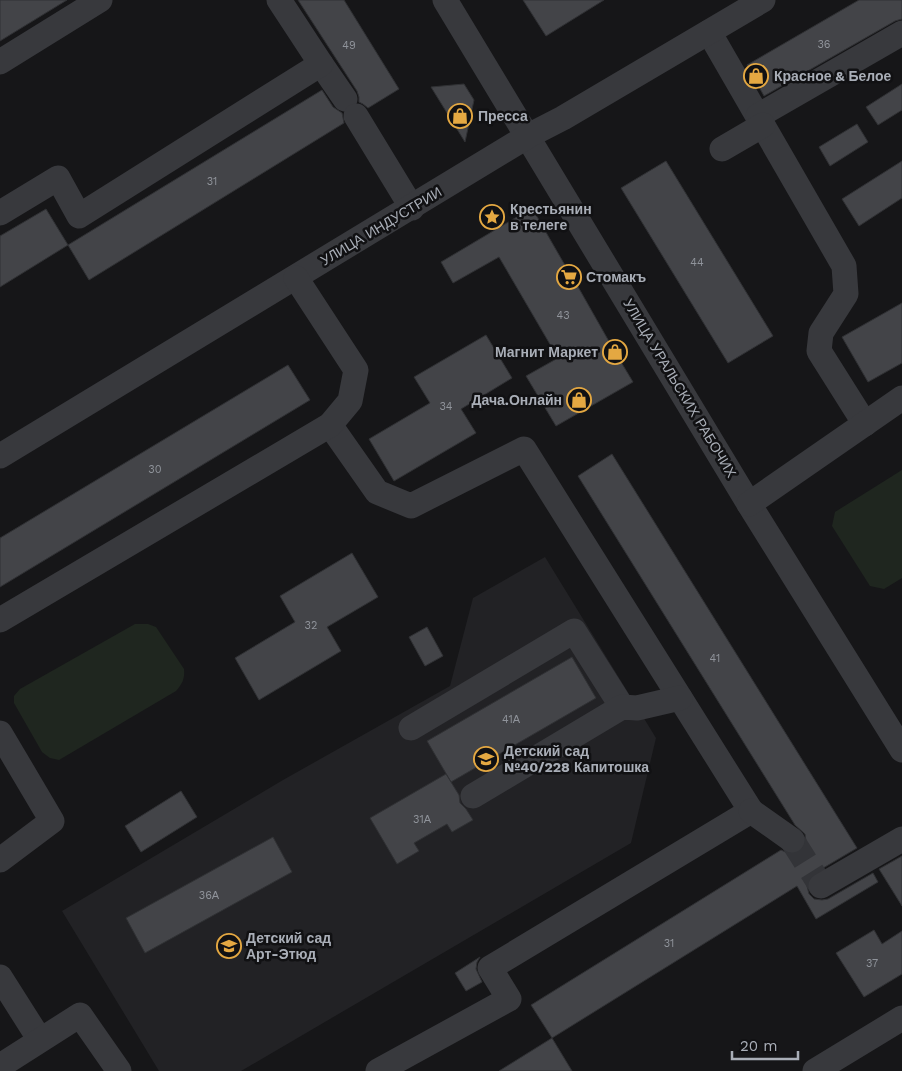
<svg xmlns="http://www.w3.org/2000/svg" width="902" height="1071" viewBox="0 0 902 1071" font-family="'Work Sans',sans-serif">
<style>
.built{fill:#222225}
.green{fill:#1f261f}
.building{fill:#434448;stroke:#303134}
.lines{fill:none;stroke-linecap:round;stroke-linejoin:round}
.minor-tunnel{stroke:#333438;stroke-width:25;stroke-dasharray:25 12;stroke-linecap:butt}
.minor{stroke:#38393d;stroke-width:25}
.labels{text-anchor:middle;stroke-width:5;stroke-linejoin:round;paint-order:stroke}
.number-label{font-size:11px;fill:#90949b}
.poi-label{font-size:14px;font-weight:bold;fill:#a9aeb7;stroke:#111113;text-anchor:start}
.street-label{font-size:14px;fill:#a9aeb7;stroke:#111113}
</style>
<rect width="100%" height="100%" fill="#161618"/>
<!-- built -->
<path class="built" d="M545,557L656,738L631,843L241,1071H159L62,911L283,780L450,686L473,598Z"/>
<!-- green -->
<g class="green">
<path d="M902,470V578L884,589L870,586L832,526L835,512Z"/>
<path d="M135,624H148L156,627L184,669C185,679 182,684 176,691L59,760L50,758L42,752L14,703V696L20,689Z"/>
</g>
<!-- building -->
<g class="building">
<path d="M0,0H67L0,41Z"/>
<path d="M298,0H344L399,89L368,108L363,104L359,102V97L357,91Z"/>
<path d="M523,0H604L546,36Z"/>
<path d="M859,0H902V19L895,21L764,96L747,65Z"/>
<path d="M464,84L474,100L465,142L431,87Z"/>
<path d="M902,84V110L878,125L866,107Z"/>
<path d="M322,90L333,107L342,113L344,123L89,280L68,245Z"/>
<path d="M857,124L868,142L830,166L819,147Z"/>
<path d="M666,161L773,336L728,363L621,188Z"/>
<path d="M902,161V198L859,226L842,199Z"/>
<path d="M532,208L566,267L580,271L577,285L611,345L625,348L621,362L633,382L556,426L526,376L558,358L499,257L453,283L441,262Z"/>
<path d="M46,209L68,245L0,287V236Z"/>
<path d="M902,303V363L868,382L842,337Z"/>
<path d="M486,335L512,378L461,409L476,433L394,481L369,439L430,403L414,377Z"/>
<path d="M288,365L310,400L0,587V538Z"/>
<path d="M612,454L857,848L813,874L808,879L807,886L809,894L814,899L822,900L828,899L873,873L878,882L816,919L797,886L552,1038L531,1005L781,850L790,854L798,853L804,848L806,841L805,834L795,825L578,476Z"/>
<path d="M352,553L378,597L327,627L341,651L259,700L235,658L295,622L280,596Z"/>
<path d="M427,627L443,656L425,666L409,637Z"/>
<path d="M572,657L596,698L451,782L427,741Z"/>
<path d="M446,774L459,795L460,803L466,809L473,820L452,832L447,824L414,843L419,851L397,864L370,818Z"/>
<path d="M181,791L197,817L141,852L125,826Z"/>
<path d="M273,837L292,872L145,953L126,918Z"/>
<path d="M902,856V906L879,869Z"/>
<path d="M874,930L882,944L902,931V974L864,997L836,953Z"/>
<path d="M480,957L477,962L476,969L482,982L466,991L455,973Z"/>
<path d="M552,1038L572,1071H499Z"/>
</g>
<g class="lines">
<!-- minor-tunnel -->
<path class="minor-tunnel" d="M792,840L821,886"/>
<!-- minor -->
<g class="minor">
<path d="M445,0L749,504L902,750"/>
<path d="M709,32L844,266L846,294L821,333L819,351L865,424"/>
<path d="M0,62L100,0"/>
<path d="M321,64L345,99"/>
<path d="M356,116L412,208"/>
<path d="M758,116L902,33"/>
<path d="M722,149L763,125"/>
<path d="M0,213L58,178L79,216L321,64L279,0"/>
<path d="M330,425L377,492L411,506L524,449L751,811L490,968L509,999L378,1071"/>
<path d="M0,456L528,136L563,118L763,0"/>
<path d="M749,504L902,398"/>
<path d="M0,620L330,425L350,401L356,370L296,278"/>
<path d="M411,728L574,631L622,707"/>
<path d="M0,733L52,821L0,860"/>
<path d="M473,796L622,707L637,708L680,698"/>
<path d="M751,811L792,840"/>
<path d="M821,886L902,839"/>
<path d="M0,977L40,1040"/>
<path d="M0,1066L80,1015L119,1071"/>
<path d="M815,1071L902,1018"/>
</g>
</g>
<!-- icons -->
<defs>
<symbol id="shop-ring" viewBox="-11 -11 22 22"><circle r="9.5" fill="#111113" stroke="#e4a842" stroke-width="1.5"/><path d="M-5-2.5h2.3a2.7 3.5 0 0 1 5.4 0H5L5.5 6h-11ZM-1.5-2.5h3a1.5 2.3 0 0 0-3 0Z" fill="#e4a842"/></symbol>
<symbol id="sight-ring" viewBox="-11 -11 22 22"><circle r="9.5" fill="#111113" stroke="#e4a842" stroke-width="1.5"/><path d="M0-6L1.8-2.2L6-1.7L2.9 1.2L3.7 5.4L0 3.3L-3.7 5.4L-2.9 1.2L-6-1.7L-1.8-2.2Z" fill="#e4a842"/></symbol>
<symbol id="supermarket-ring" viewBox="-11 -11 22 22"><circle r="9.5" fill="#111113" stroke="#e4a842" stroke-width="1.5"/><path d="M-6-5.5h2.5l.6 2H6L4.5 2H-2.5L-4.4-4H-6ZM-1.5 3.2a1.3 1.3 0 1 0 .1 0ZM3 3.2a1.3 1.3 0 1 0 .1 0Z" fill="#e4a842"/></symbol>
<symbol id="school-ring" viewBox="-11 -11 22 22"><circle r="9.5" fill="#111113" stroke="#e4a842" stroke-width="1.5"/><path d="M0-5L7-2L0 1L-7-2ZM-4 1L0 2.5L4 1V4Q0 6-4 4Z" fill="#e4a842"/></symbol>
</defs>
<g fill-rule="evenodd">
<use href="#shop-ring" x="742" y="62" width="28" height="28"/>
<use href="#shop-ring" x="446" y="102" width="28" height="28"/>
<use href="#sight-ring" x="478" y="203" width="28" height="28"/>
<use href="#supermarket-ring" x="555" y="263" width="28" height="28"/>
<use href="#shop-ring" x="601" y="338" width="28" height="28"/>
<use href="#shop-ring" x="565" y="386" width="28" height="28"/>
<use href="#school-ring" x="472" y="745" width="28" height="28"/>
<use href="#school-ring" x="215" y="932" width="28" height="28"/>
</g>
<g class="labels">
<!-- number labels -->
<g class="number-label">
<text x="824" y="48">36</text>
<text x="349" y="49">49</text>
<text x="212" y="185">31</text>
<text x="697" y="266">44</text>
<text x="563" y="319">43</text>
<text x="446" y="410">34</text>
<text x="155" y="473">30</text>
<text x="311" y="629">32</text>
<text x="715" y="662">41</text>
<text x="511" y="723">41А</text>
<text x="422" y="823">31А</text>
<text x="209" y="899">36А</text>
<text x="669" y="947">31</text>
<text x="872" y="967">37</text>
</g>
<!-- poi labels -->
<g class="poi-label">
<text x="774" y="81">Красное &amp; Белое</text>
<text x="478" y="121">Пресса</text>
<text x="510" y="214">Крестьянин<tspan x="510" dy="16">в телеге</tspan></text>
<text x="586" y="282">Стомакъ</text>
<text x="598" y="357" text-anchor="end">Магнит Маркет</text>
<text x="562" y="405" text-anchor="end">Дача.Онлайн</text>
<text x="504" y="756">Детский сад<tspan x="504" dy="16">№40/228 Капитошка</tspan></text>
<text x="246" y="943">Детский сад<tspan x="246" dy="16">Арт-Этюд</tspan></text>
</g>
<!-- street labels -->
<g class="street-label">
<text transform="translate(381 226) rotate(-31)" y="5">УЛИЦА ИНДУСТРИИ</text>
<text transform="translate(680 388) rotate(59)" y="5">УЛИЦА УРАЛЬСКИХ РАБОЧИХ</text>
</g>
</g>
<!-- scale -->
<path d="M732 1051v8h66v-8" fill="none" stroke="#a9aeb7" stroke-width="2.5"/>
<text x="740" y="1051" font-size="15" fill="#a9aeb7" stroke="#111113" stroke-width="4" paint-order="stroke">20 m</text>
</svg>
